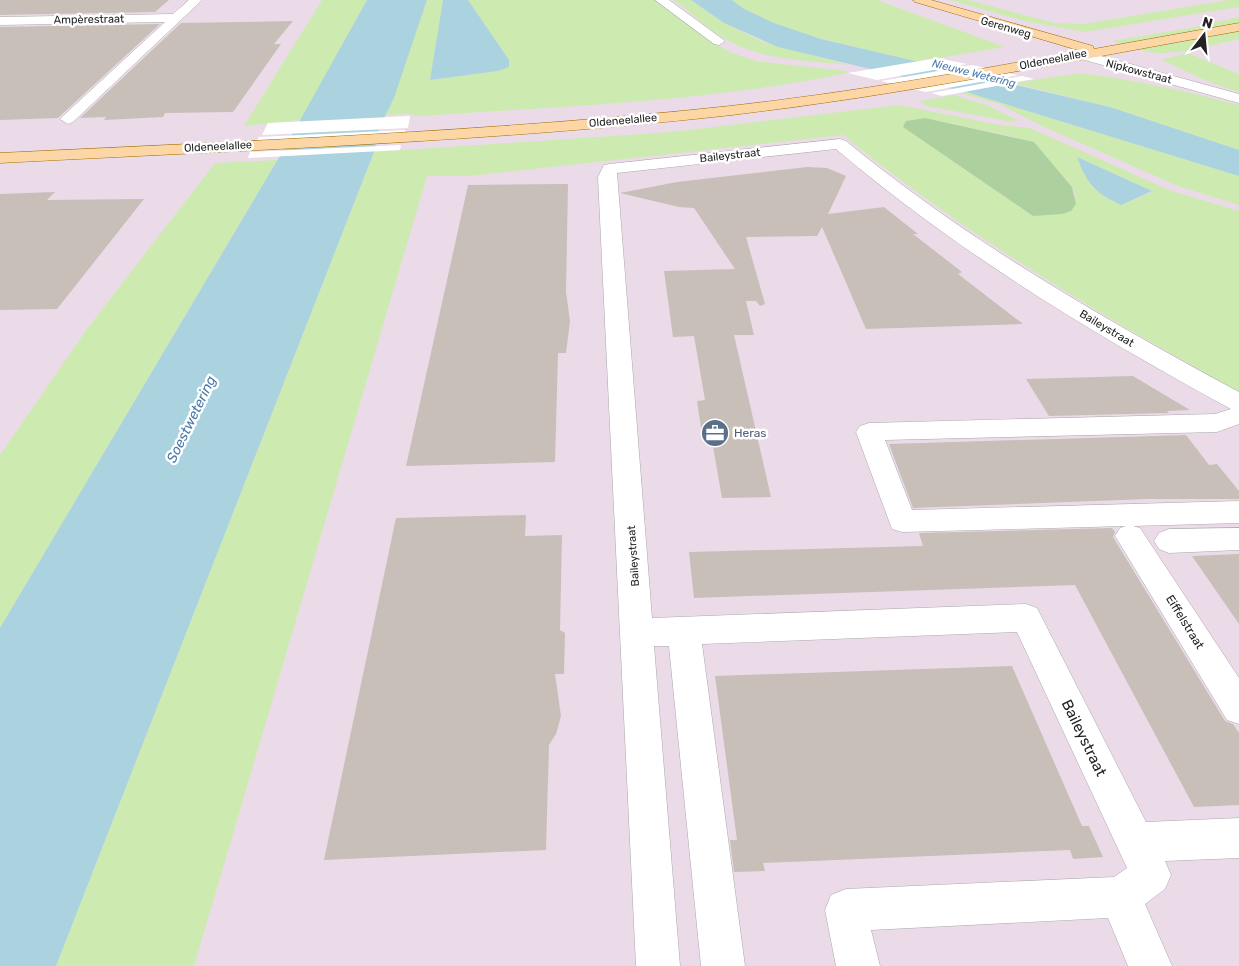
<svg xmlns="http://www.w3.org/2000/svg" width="1239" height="966" viewBox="0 0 1239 966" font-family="Rubik,sans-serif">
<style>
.industrial{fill:#ebdbe8}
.grass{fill:#cdebb0;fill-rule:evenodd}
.forest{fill:#add19e}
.water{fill:#aad3df}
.pier{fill:#fff}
.building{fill:#c7bfb8}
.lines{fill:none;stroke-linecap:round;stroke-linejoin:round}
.minor-casing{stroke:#a9a9a9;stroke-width:1}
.major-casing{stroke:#a06b00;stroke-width:1}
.minor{fill:#fff;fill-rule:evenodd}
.major{fill:#fcd6a4;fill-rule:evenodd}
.labels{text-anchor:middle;stroke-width:5;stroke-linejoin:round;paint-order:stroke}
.far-street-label{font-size:11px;fill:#222;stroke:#fff}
.far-water-label{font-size:11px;font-style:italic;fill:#4a7aab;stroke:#fff}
.service-label{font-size:12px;fill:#4e5e75;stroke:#fff;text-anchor:start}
.street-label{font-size:12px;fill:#222;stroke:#fff}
.water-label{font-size:14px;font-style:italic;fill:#4a7aab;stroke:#fff}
.near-street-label{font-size:15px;fill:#222;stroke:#fff}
</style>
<rect width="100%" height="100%" fill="#f2efe9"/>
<!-- industrial -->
<rect class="industrial" x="0" y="0" width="1239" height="966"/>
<!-- grass -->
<g class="grass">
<path d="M322,0H367L306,111L300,120L244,126Z"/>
<path d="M427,0H443L430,80L498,71L509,66V60L468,0H657L698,32L729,52L756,61L847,71V73C708,102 564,106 422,116L408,114L386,115Z"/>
<path d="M673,0H691L724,23L763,42L848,65C804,60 761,61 722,37C704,27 691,11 673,0Z"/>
<path d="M732,0H877L1005,47L916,62L803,34L774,23L744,9Z"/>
<path d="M950,0H968L1055,23L1083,24L1227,0H1239V7L1085,32L1024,21Z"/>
<path d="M1239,17V24L1122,44L1113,41L1190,28Z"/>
<path d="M1239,31V39C1210,45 1165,60 1137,49Z"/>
<path d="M1188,53L1239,74V92L1209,82L1161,60Z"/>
<path d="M1081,73C1135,80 1187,91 1239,105V150L1110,107L1013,83Z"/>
<path d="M966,92L1239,176V205L1178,186L1042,126L999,104L960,93Z"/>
<path d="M954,95L989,106L1017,120L1012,122L927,106L920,101Z"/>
<path d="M899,105L1000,125L1030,128L1169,190L1239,211V392C1101,315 965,235 843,135L469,176H427L194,966H56L374,152L671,132ZM925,118L1015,137L1065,178L1072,187L1076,196L1033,216L904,127L906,121ZM1077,157L1152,191V192L1121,205C1095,193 1087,184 1077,157Z"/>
<path d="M278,160L272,169L0,628V455L87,329L215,163Z"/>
</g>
<!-- forest -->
<path class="forest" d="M925,118L1034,142L1072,187L1076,204L1071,211L1062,214L1033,216L903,127L906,121Z"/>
<!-- water -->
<g class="water">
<path d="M367,0H427L394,98L380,126L374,152L56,966H0V628L284,149Z"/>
<path d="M443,0H468L509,60V67L498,71L430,80Z"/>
<path d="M691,0H732L744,9L774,23L821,39L1110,107L1239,150V176L966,92L778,47L724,23Z"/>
<path d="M1077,157L1152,191L1121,205C1095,193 1087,184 1077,157Z"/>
</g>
<!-- pier -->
<g class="pier">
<path d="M937,58L967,64L877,80L848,73Z"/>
<path d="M972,65L1018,75L926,92L881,81Z"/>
<path d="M1022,76L1034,79L942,96L931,93Z"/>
<path d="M410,116L408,128L262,135L268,123Z"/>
<path d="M405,130L403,142L253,150L259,137Z"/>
<path d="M401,145L400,150L248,158L250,152Z"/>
</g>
<!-- building -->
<g class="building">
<path d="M0,0H169L155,12L0,15Z"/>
<path d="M293,21L274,44H281L233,112L165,113L163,117L104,120L106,117L80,118L181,23Z"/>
<path d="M160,24L58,118L0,120V27Z"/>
<path d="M807,167L827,168L846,176L828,214L884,207L918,234H913L962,272L958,274L1023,324L866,329L822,227L817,236L746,237L765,304L760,306L756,301H746L754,335H734L771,497L722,498L712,441H703L697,401L705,400L694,336L673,337L664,271L735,269L694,208L679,207L620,193L677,182Z"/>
<path d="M568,184L566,292L570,321L566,353H558L555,462L406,466L468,185Z"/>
<path d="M55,192L47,200L144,199L57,309L0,310V194Z"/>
<path d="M1133,376L1190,410L1167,411L1169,413L1049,416L1026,379Z"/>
<path d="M1186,435L1209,465L1217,464L1239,491V499H1147L913,508L889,444Z"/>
<path d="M526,515L525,536L562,535L560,630L565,633L564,674H555L561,716L556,734L549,745L546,850L324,860L396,518Z"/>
<path d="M1112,528L1115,532L1113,537L1225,721L1233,724L1239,733V805L1194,807L1075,585L694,598L689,552L923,546L919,533Z"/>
<path d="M1239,554V624L1192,556Z"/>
<path d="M1012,666L1082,826H1089L1103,857L1073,859L1070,850L813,861L763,863L765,871L734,872L730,840H737L715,676Z"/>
</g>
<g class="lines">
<defs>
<g id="minor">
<path d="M189,0H202L73,122L68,124L60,119L63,116L165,22L0,25V17L173,14Z"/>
<path d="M655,0H669L725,41L719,45L714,44Z"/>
<path d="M1079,50L1239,94V103L1074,57L1072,54L1074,51Z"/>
<path d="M840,139L846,141C966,240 1102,318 1239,392V424L1217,432L885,440L912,510L1239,501V523L1133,526L1140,528L1239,678V724L1227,720L1120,544L1115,536L1120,528L1126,526L902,532L892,529L856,432L860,426L869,423L1215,414L1231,409C1093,334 956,251 836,149L617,173L652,618L1026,604L1037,608L1146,822L1239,818V858L1165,861L1171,875L1165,889L1145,904L1172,966H1128L1108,918L871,930L880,966H836L825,910L831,895L846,889L1114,877L1127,868L1017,632L702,644L745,966H701L669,646H654L680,966H636L598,177L604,165L610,164Z"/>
<path d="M1239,528V550L1169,553L1159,549L1154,541L1159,533L1169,529Z"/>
</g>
<path id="major" d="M913,0H931L1093,46L1094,49L1239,23V31C1070,61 902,95 732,115C489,142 244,150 0,163V153C244,141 488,132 730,106C848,93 965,72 1081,51L915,2Z"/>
</defs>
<!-- minor casing -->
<use href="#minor" class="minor-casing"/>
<!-- major casing -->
<use href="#major" class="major-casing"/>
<!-- minor -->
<use href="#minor" class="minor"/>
<!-- major -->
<use href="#major" class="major"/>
</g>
<!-- icons -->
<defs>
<symbol id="office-disc" viewBox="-11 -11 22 22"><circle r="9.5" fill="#5c6f8a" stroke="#fff"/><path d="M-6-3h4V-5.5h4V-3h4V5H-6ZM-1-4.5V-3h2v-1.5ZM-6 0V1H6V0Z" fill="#fff"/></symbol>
</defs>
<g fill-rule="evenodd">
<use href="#office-disc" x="699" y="417" width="32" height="32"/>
</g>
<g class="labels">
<!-- far-street labels -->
<g class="far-street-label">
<text transform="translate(89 19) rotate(-1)" y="4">Ampèrestraat</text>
<text transform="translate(1006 27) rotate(16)" y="4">Gerenweg</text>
<text transform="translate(1053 59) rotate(-11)" y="4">Oldeneelallee</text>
<text transform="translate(1139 71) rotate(15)" y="4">Nipkowstraat</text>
<text transform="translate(623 120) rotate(-5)" y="4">Oldeneelallee</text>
<text transform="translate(218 146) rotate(-3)" y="4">Oldeneelallee</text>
<text transform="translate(730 155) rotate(-6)" y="4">Baileystraat</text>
<text transform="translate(1107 328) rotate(31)" y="4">Baileystraat</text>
<text transform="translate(633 556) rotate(-94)" y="4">Baileystraat</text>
</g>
<!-- far-water labels -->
<g class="far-water-label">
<text transform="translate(974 73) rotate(14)" y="4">Nieuwe Wetering</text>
</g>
<!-- service labels -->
<g class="service-label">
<text x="734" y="437">Heras</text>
</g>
<!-- street labels -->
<g class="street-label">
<text transform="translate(1185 622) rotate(58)" y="4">Eiffelstraat</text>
</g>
<!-- water labels -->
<g class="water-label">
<text transform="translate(191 419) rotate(-64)" y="5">Soestwetering</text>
</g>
<!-- near-street labels -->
<g class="near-street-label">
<text transform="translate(1084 738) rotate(64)" y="5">Baileystraat</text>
</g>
</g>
<!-- north arrow -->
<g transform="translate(1204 35) rotate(16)" stroke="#ffffff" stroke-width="4" paint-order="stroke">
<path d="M0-4L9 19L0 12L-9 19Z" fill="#222222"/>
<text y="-8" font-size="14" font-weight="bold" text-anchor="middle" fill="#222222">N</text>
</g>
</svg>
